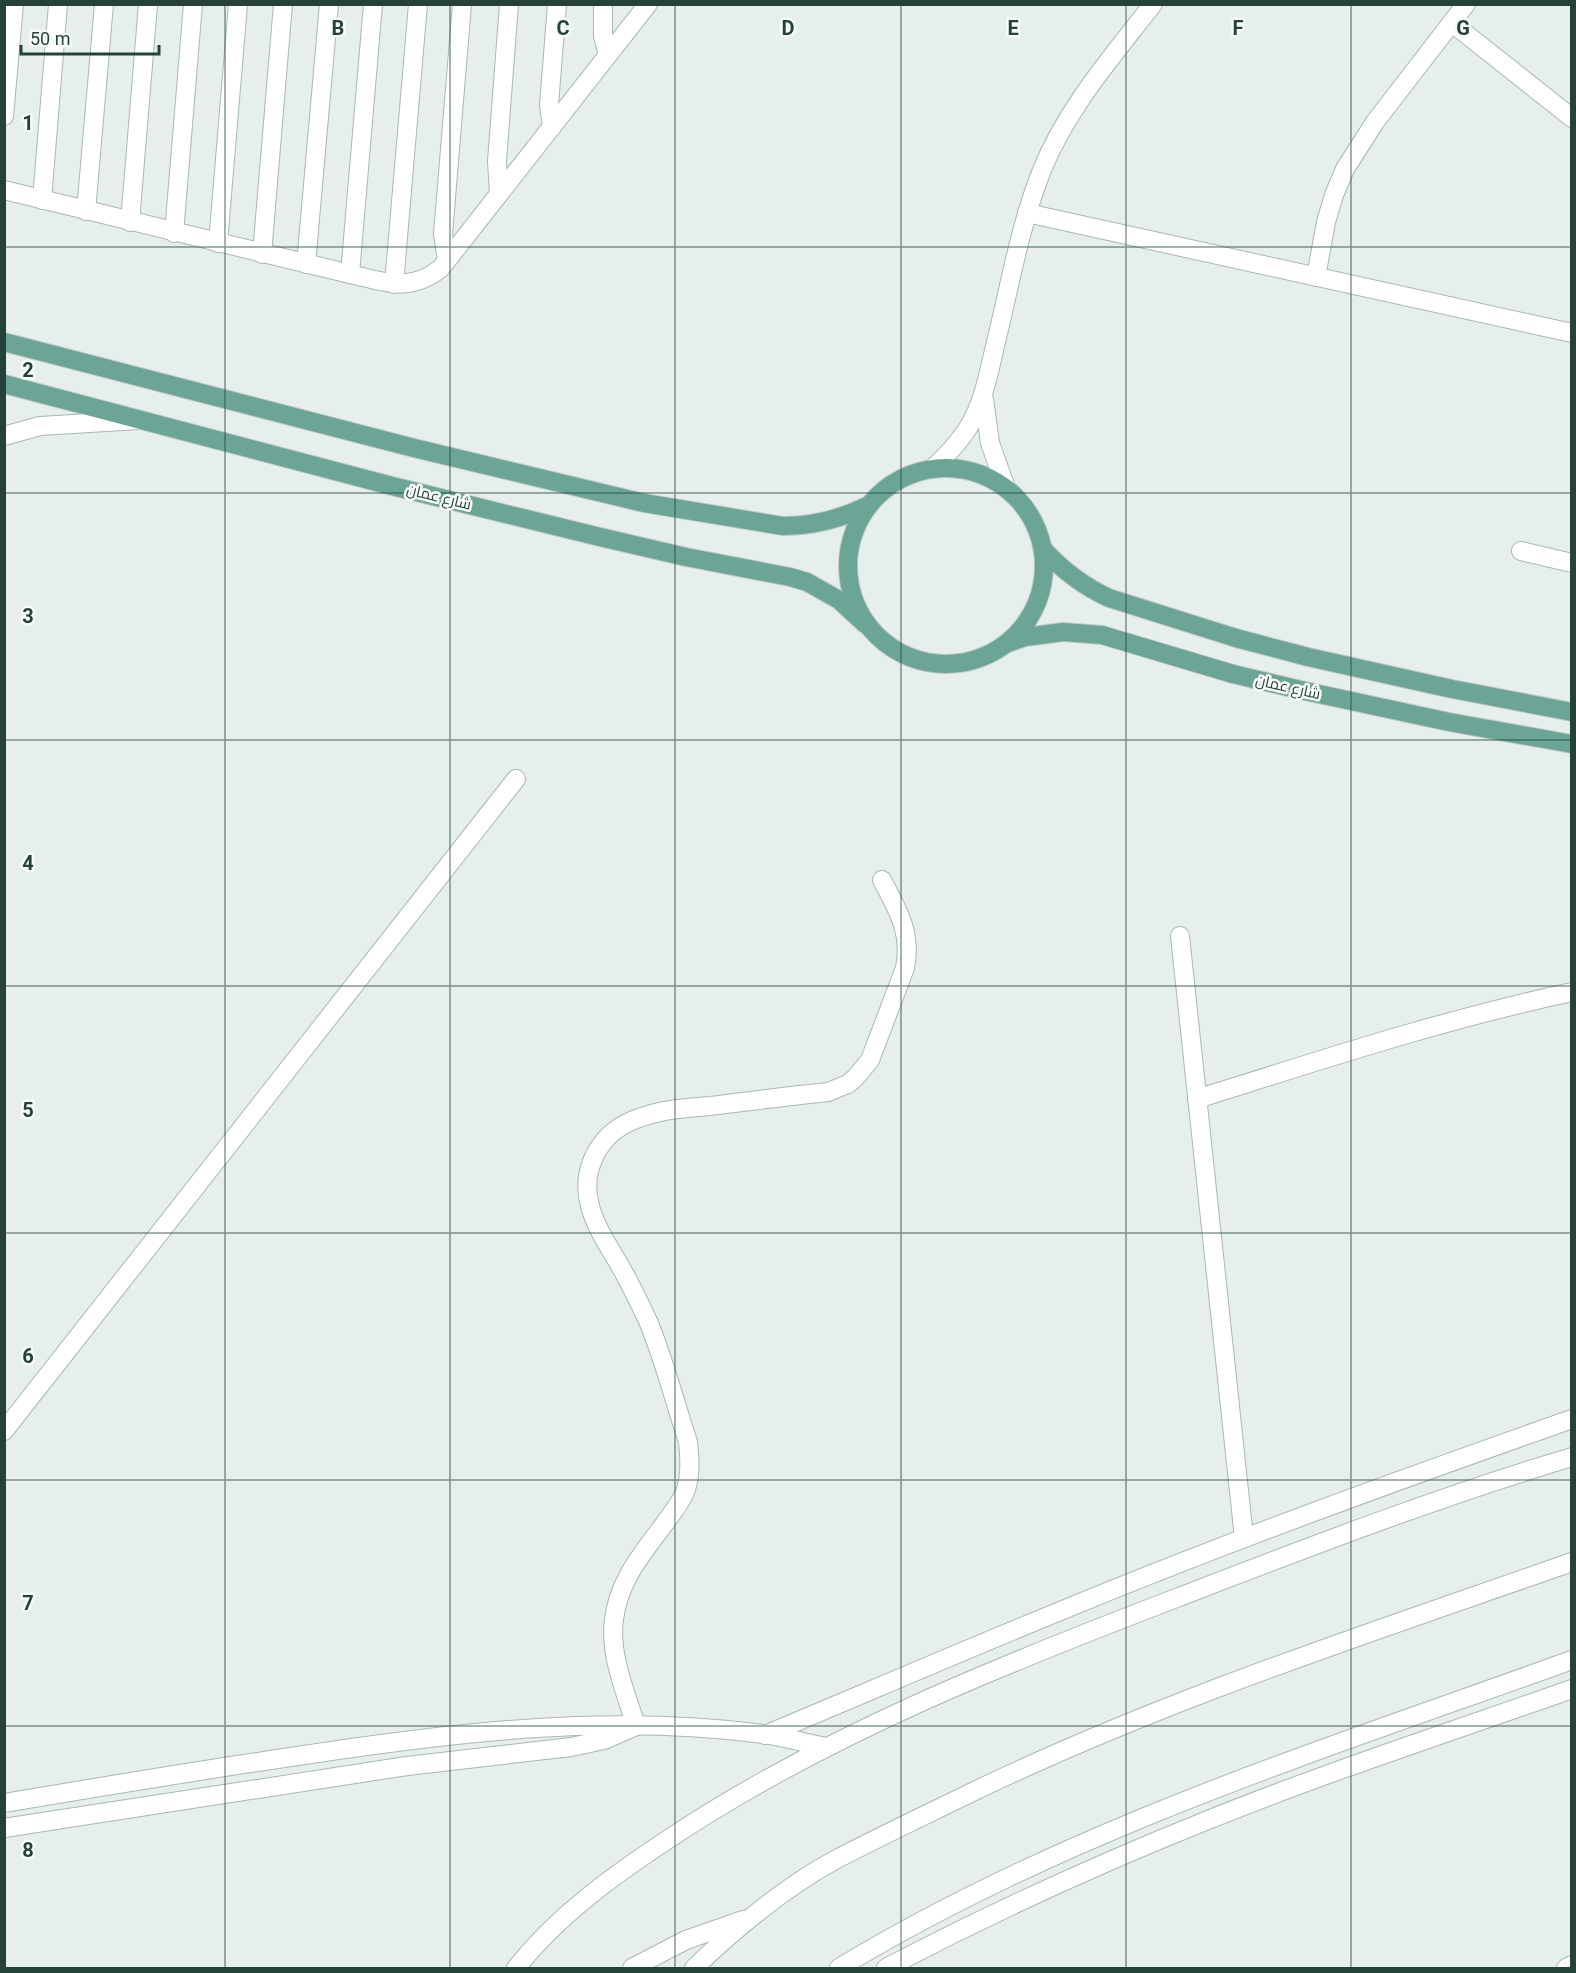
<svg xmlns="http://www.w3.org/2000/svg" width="1576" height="1973" viewBox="0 0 1576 1973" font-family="Roboto,Cairo,sans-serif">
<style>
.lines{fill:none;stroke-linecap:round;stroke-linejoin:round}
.minor-casing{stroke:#a8b8b2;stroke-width:20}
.major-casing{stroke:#c2cac8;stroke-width:20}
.minor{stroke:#fff;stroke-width:18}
.major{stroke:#6aa596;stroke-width:18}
.grid{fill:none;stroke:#24423a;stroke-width:1.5;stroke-opacity:0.55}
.labels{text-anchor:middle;stroke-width:5;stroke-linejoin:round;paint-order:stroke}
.street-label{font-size:15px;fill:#24423a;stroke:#f7fbf9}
.grid-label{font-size:20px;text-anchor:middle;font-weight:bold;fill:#24423a;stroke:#f7fbf9;stroke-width:5;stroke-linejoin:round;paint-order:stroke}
</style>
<rect width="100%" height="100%" fill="#e6efeb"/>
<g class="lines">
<defs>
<g id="minor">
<path d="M603,4V36L608,55"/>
<path d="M1452,23L1572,118"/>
<path d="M4,116L14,4"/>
<path d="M552,127L549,105L557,4"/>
<path d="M4,190L350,274C385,282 410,293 441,268L648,4"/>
<path d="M499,194L497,161L509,4"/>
<path d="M42,200L58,4"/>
<path d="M86,211L104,4"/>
<path d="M1027,213L1572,333"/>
<path d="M130,222L148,4"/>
<path d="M174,233L193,4"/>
<path d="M218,243L238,4"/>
<path d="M262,254L283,4"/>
<path d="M447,260L443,234L462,4"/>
<path d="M306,264L329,4"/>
<path d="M350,274L373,4"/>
<path d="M1316,277L1326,222L1334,195L1345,169L1375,122L1466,4"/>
<path d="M394,284L418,4"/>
<path d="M984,399L990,443L1006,488"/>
<path d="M4,436L40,426L139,420"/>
<path d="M932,469C945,457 958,444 968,428C984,402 989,371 996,342C1010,285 1020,225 1042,170C1067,108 1112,57 1153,4"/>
<path d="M1521,551L1572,563"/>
<path d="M1180,936L1244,1538"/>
<path d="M1197,1099C1321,1060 1445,1019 1572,992"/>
<path d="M4,1431L516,779"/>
<path d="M765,1735C863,1694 960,1652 1058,1612C1227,1542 1399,1480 1572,1419"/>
<path d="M4,1803C100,1787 195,1771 291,1757C447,1733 606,1713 764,1734C785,1737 805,1743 826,1747"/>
<path d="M4,1828L407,1766L571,1747L604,1740L636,1726C626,1693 609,1655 614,1619C619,1580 642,1554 665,1523C672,1513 680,1504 685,1492C691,1476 690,1459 688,1442C675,1403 664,1359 648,1321C639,1302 630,1283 619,1264C598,1229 573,1193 597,1151C607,1134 621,1124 639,1118C662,1109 687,1108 710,1106C750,1101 789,1096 828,1092L848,1084L856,1077L870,1060L905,968C912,932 898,911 882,880"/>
<path d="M516,1968C558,1915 614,1875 670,1838C827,1734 1004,1664 1179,1597C1309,1547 1438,1497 1572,1457"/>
<path d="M632,1968L686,1940L743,1920"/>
<path d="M694,1968C736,1928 782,1889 833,1861C873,1840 915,1820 956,1800C1153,1703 1364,1635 1572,1562"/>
<path d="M839,1968C1067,1830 1322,1750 1572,1660"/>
<path d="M886,1968C991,1913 1098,1864 1208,1820C1327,1772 1450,1732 1572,1689"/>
<path d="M1566,1968L1572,1965"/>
</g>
<g id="major">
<path d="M4,342L414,448L644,503L783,526C814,526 841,519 869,505"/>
<path d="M4,384L392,486L600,537L686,557L790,577L807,582L839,600L865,624"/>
<circle cx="946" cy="566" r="98"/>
<path d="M1043,549C1063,571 1083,586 1109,598L1236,638L1308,657L1452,689L1572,712"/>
<path d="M1008,643L1025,637L1063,632L1102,635L1233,674L1305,691L1449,722L1572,744"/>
</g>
</defs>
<!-- minor casing -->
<use href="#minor" class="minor-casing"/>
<!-- major casing -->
<use href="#major" class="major-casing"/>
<!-- minor -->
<use href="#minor" class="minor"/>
<!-- major -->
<use href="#major" class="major"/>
</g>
<!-- grid -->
<path class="grid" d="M225,4V1968M450,4V1968M675,4V1968M901,4V1968M1126,4V1968M1351,4V1968M4,247H1572M4,493H1572M4,740H1572M4,986H1572M4,1233H1572M4,1480H1572M4,1726H1572"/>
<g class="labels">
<!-- street labels -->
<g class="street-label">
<text transform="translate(439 497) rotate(14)" y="5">شارع عمان</text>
<text transform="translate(1288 687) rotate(13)" y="5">شارع عمان</text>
</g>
</g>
<g class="grid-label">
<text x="338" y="35">B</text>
<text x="563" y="35">C</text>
<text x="788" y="35">D</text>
<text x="1013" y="35">E</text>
<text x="1238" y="35">F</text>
<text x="1463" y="35">G</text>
<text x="28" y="130">1</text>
<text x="28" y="377">2</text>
<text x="28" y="623">3</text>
<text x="28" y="870">4</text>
<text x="28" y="1117">5</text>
<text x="28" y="1363">6</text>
<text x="28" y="1610">7</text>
<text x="28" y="1857">8</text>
</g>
<!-- border -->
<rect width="1576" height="1973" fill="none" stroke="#24423a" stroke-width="12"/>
<!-- scale -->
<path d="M21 45v9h138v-9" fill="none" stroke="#24423a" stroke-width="3"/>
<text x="30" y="45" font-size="18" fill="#24423a" stroke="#f7fbf9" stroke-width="4.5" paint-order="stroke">50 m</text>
</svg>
